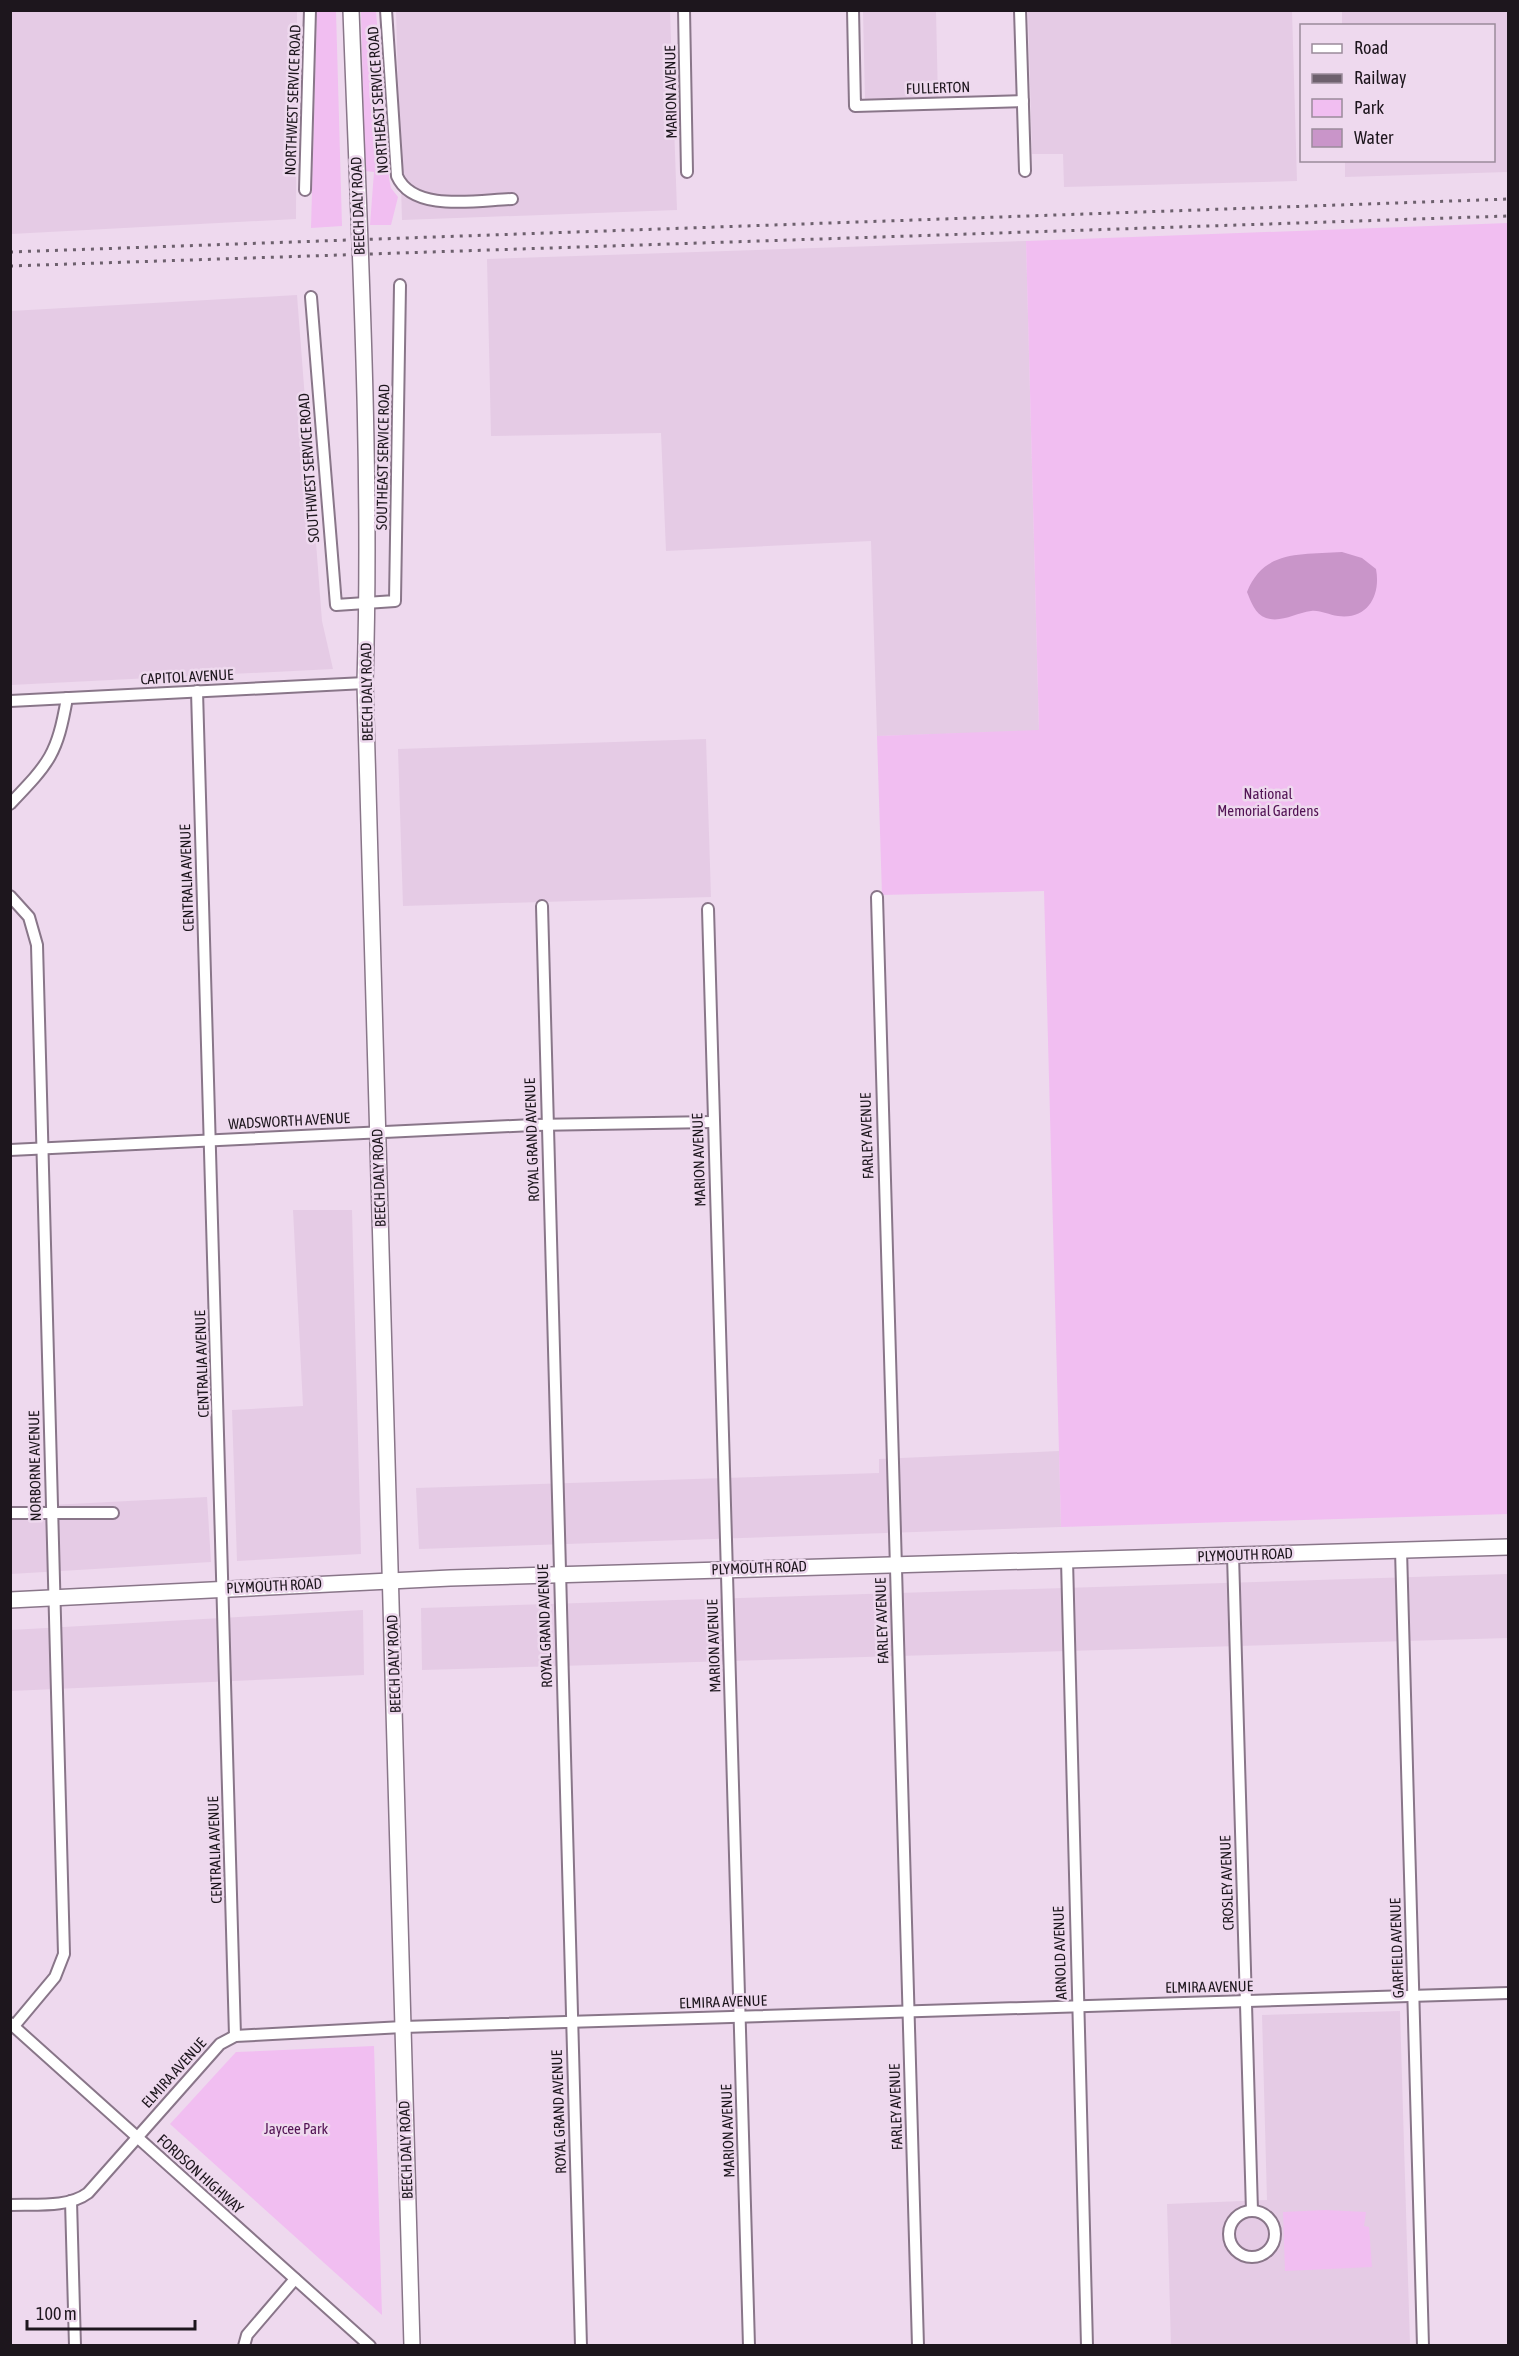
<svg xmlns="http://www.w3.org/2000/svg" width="1519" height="2356" viewBox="0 0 1519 2356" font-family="'Asap Condensed',sans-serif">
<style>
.built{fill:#e5cbe5}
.green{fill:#f1bef1}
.water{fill:#c995c9}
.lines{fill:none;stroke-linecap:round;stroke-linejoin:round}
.minor-casing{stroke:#897689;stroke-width:14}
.secondary-casing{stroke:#897689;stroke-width:18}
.minor{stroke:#fff;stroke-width:10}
.secondary{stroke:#fff;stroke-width:15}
.rail{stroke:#6d606d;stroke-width:3;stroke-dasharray:3 6;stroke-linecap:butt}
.labels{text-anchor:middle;stroke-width:5;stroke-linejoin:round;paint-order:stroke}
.street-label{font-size:15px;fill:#1d161d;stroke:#eed9ee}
.park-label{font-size:15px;fill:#521354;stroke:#eed9ee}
</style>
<rect width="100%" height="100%" fill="#eed9ee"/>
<!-- built -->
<g class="built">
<path d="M11,10L297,11L296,219L11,234Z"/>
<path d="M396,11H670L677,210L402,220Z"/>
<path d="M863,11H936L938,100L865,101Z"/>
<path d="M1028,11H1292L1297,181L1064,187L1063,154H1032Z"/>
<path d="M1342,11H1508V172L1345,177V161L1494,160V26L1342,25Z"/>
<path d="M1026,241L1039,731L877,736L871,541L666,551L661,433L491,436L487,259Z"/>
<path d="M297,295L322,621L333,669L11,685V311Z"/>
<path d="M706,739L711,897L403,906L398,749Z"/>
<path d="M293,1210H352L361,1554L237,1561L232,1410L303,1406Z"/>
<path d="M1059,1451L1061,1527L419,1549L416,1488L879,1473V1459Z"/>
<path d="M207,1497L211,1562L11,1574V1507Z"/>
<path d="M1508,1574V1638L422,1670L421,1608Z"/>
<path d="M363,1610L364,1675L11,1691V1630Z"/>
<path d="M1400,2011L1410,2345H1171L1167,2204L1267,2200L1262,2015Z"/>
</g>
<!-- green -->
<g class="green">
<path d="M317,11H336L342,226L311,228Z"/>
<path d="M361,11H376L389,178L391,188L398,197L391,225H370L374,172L365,171Z"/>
<path d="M1508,223V1514L1061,1527L1044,891L882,895L877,736L1039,730L1026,241Z"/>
<path d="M374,2046L382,2315L170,2124L236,2052Z"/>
<path d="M1325,2210L1366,2212L1364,2226L1369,2227L1372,2267L1285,2271L1283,2212Z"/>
</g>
<!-- water -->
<path class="water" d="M1342,552L1362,558L1376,569C1381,595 1368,620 1338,616C1328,615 1321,610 1311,611C1296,613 1281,623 1266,618C1255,614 1251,602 1247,592C1264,549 1302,555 1342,552Z"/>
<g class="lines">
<defs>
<g id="minor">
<path d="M386,10L397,176C413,213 478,200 512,199"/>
<path d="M684,10L687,172"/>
<path d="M853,10L855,106L1023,101"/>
<path d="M1020,10L1025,171"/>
<path d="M305,190L310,10"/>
<path d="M311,297L336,605L395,601L400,285"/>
<path d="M197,691L235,2036"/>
<path d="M10,701L365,683"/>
<path d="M10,804C50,762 57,755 67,698"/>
<path d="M10,896L29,917L37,945L64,1954L55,1977L14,2026"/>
<path d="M877,897L918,2346"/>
<path d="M542,906L581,2346"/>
<path d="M708,909L749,2346"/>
<path d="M10,1150L533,1125L713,1122"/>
<path d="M10,1513H113"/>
<path d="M1401,1550L1423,2346"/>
<path d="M1233,1555L1252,2211"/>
<path d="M1067,1560L1087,2346"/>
<path d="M10,2023L370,2346"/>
<path d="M71,2201L75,2346"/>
<path d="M10,2205C35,2204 68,2208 88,2193L220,2044L235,2036L403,2027L1508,1993"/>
<circle cx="1252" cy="2234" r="23"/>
<path d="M244,2346L247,2335L295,2279"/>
</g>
<g id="secondary">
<path d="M351,10C359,234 372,459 365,683L412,2346"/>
<path d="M10,1600L450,1578L1508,1547"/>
</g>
</defs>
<!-- minor casing -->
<use href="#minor" class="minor-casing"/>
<!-- secondary casing -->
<use href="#secondary" class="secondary-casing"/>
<!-- minor -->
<use href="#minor" class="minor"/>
<!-- secondary -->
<use href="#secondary" class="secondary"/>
<!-- rail -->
<g class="rail">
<path d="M10,252L1508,199"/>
<path d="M10,266L1508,216"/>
</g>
</g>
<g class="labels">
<!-- street labels -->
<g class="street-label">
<text transform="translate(938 88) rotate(-2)" y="5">FULLERTON</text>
<text transform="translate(671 92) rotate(-91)" y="5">MARION AVENUE</text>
<text transform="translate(293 100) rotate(-88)" y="5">NORTHWEST SERVICE ROAD</text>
<text transform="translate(378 100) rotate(-94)" y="5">NORTHEAST SERVICE ROAD</text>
<text transform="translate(358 206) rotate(-92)" y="5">BEECH DALY ROAD</text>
<text transform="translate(383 457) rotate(-89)" y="5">SOUTHEAST SERVICE ROAD</text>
<text transform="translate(309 468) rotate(-94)" y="5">SOUTHWEST SERVICE ROAD</text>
<text transform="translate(187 677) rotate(-3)" y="5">CAPITOL AVENUE</text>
<text transform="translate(367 692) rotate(-91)" y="5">BEECH DALY ROAD</text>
<text transform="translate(187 878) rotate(-92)" y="5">CENTRALIA AVENUE</text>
<text transform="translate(289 1121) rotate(-3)" y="5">WADSWORTH AVENUE</text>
<text transform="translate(867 1136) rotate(-92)" y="5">FARLEY AVENUE</text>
<text transform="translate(532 1140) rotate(-92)" y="5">ROYAL GRAND AVENUE</text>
<text transform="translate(699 1160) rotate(-92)" y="5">MARION AVENUE</text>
<text transform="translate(379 1178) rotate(-92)" y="5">BEECH DALY ROAD</text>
<text transform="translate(202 1364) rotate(-92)" y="5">CENTRALIA AVENUE</text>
<text transform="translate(35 1466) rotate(-91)" y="5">NORBORNE AVENUE</text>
<text transform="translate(1245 1555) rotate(-2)" y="5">PLYMOUTH ROAD</text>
<text transform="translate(759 1568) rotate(-2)" y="5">PLYMOUTH ROAD</text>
<text transform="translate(274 1586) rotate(-3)" y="5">PLYMOUTH ROAD</text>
<text transform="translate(882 1621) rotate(-92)" y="5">FARLEY AVENUE</text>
<text transform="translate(545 1626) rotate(-92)" y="5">ROYAL GRAND AVENUE</text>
<text transform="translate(714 1646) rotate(-92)" y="5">MARION AVENUE</text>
<text transform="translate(394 1664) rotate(-92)" y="5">BEECH DALY ROAD</text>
<text transform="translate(215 1850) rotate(-92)" y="5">CENTRALIA AVENUE</text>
<text transform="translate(1227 1883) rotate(-92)" y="5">CROSLEY AVENUE</text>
<text transform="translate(1397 1948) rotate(-92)" y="5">GARFIELD AVENUE</text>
<text transform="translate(1060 1953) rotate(-92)" y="5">ARNOLD AVENUE</text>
<text transform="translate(1209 1987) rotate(-1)" y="5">ELMIRA AVENUE</text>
<text transform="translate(723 2002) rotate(-2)" y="5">ELMIRA AVENUE</text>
<text transform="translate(174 2073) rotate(-48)" y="5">ELMIRA AVENUE</text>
<text transform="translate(896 2107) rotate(-92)" y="5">FARLEY AVENUE</text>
<text transform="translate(559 2112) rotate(-92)" y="5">ROYAL GRAND AVENUE</text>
<text transform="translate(728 2131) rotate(-92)" y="5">MARION AVENUE</text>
<text transform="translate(406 2150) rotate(-92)" y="5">BEECH DALY ROAD</text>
<text transform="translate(200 2174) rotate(42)" y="5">FORDSON HIGHWAY</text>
</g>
<!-- park labels -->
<g class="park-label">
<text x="1268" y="799">National<tspan x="1268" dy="17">Memorial Gardens</tspan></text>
<text x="296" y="2134">Jaycee Park</text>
</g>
</g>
<!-- border -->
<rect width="1519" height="2356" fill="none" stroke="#1d161d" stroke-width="24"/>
<!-- legend -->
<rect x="1300" y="24" width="195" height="138" fill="#eed9ee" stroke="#9a8b9a" stroke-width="1.5"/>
<rect x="1312" y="44" width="30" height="9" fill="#ffffff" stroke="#9a8b9a" stroke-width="1.5"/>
<text x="1354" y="54" font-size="18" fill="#1d161d">Road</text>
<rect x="1312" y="74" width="30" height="9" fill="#6d606d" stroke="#9a8b9a" stroke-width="1.5"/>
<text x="1354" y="84" font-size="18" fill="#1d161d">Railway</text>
<rect x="1312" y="99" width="30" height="18" fill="#f1bef1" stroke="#9a8b9a" stroke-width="1.5"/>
<text x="1354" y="114" font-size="18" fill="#1d161d">Park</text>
<rect x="1312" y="129" width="30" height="18" fill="#c995c9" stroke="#9a8b9a" stroke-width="1.5"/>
<text x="1354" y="144" font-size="18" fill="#1d161d">Water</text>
<!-- scale -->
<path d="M27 2320v9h168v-9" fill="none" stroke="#1d161d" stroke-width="3"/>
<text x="36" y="2320" font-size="18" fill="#1d161d" stroke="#eed9ee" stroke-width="4.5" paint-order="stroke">100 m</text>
</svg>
